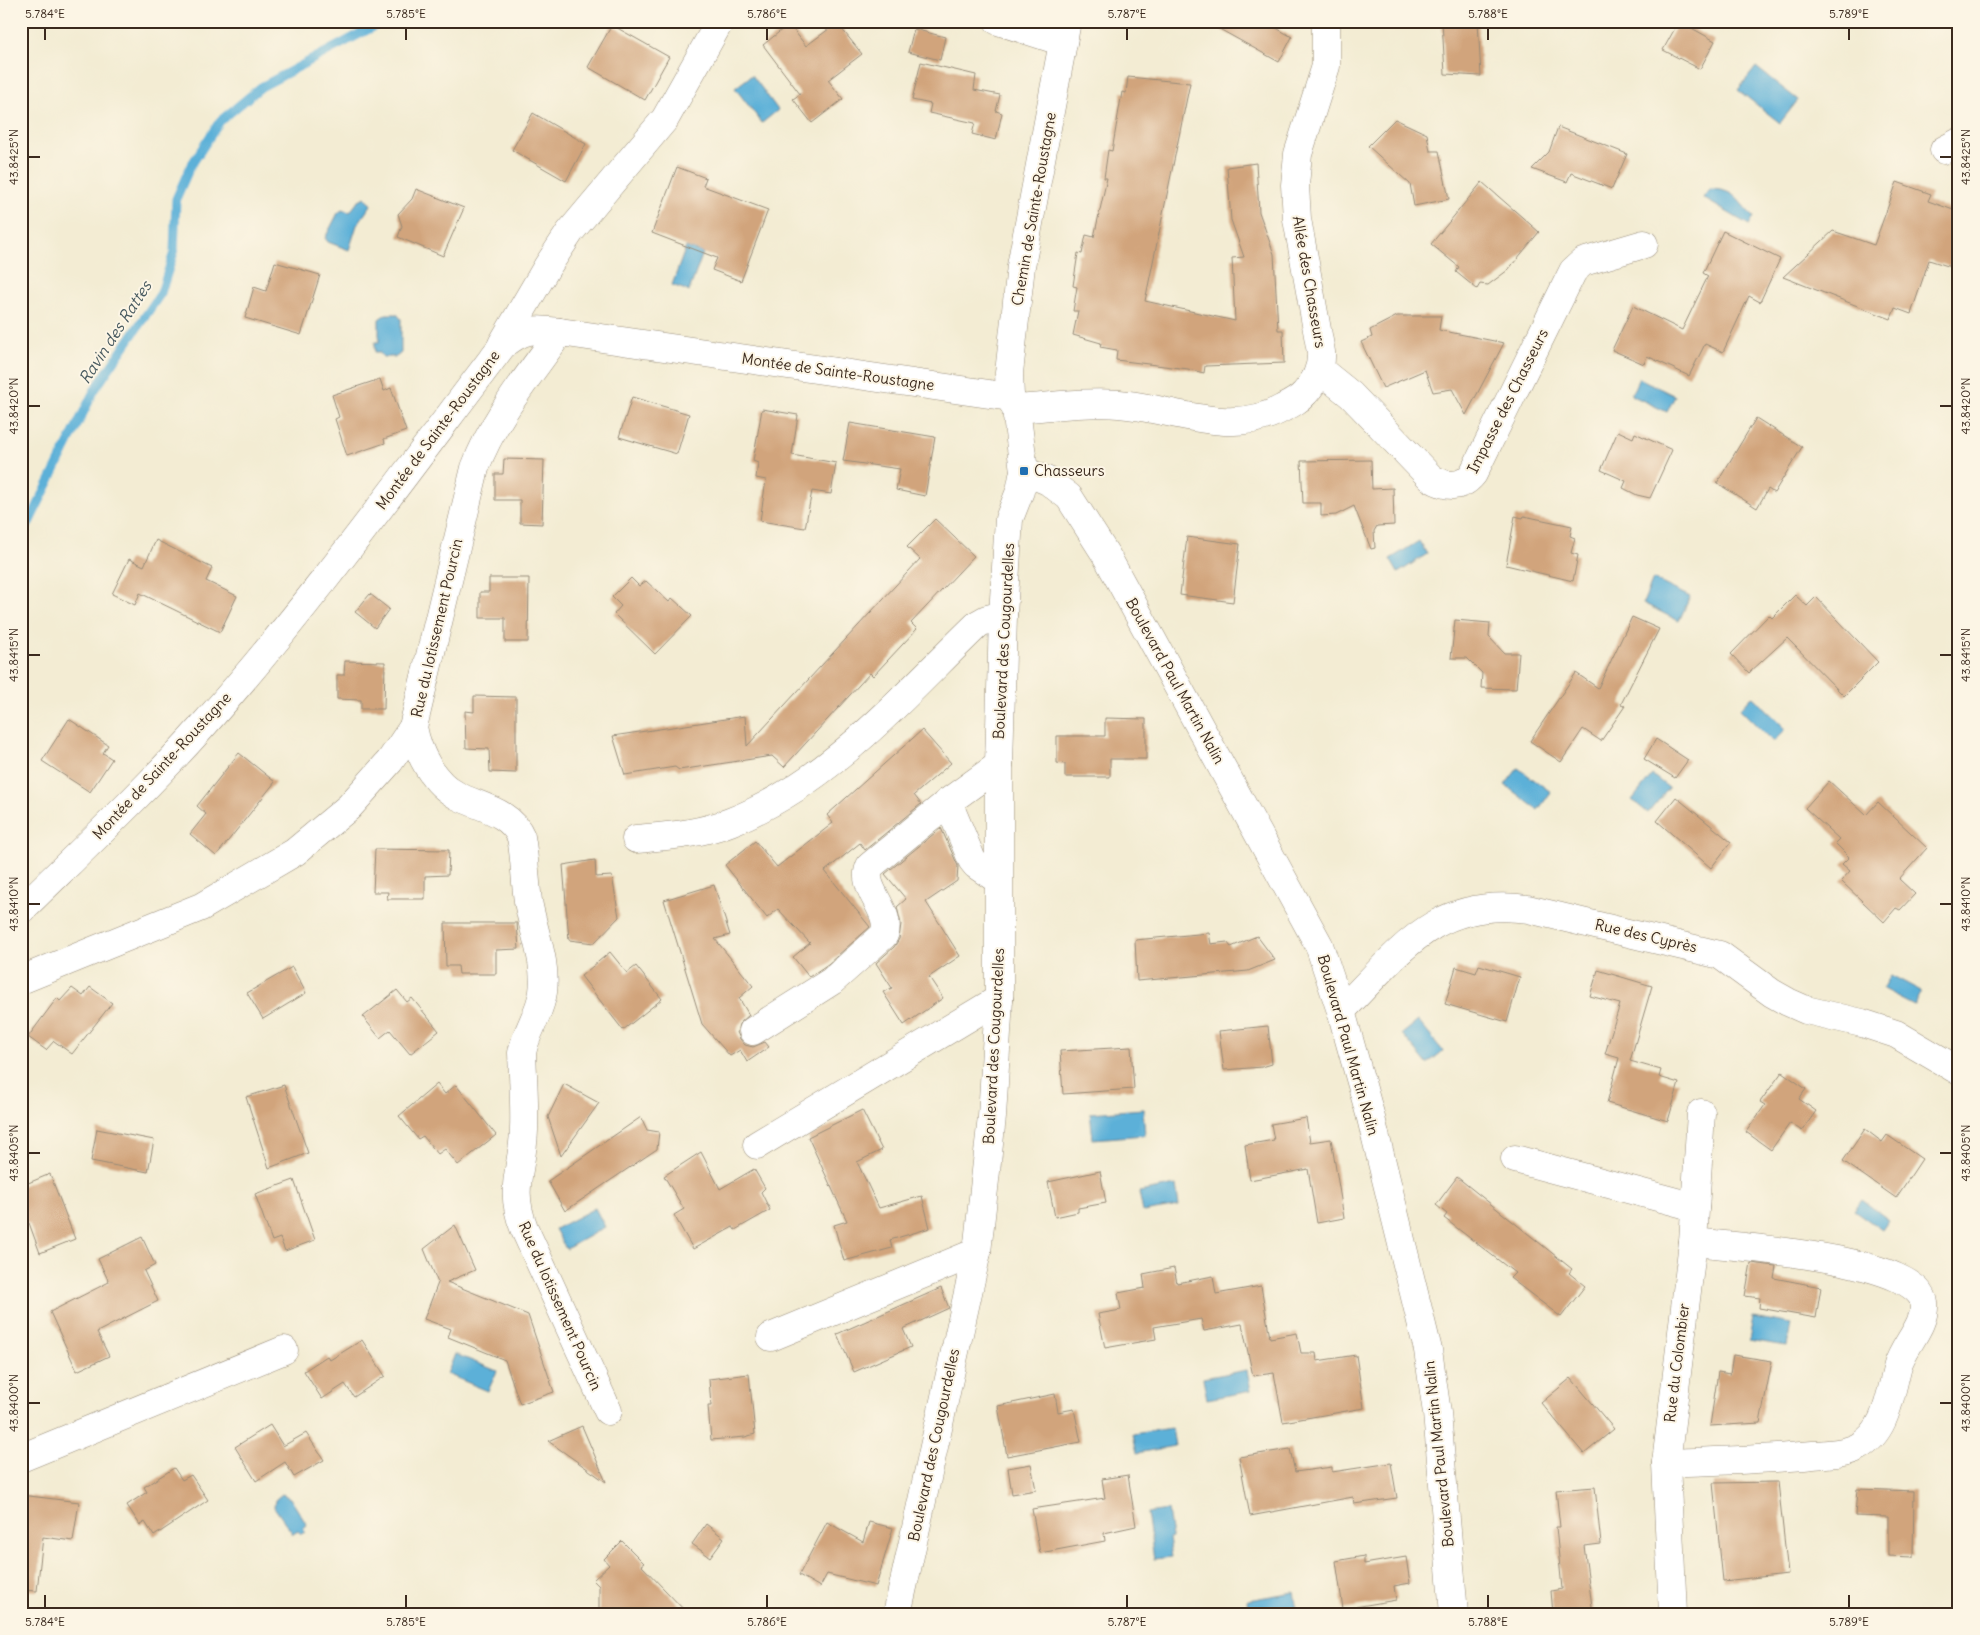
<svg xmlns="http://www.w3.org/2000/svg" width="1980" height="1635" viewBox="0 0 1980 1635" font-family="Delius,sans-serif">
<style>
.water{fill:#5cb0d8;stroke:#4c6d7b}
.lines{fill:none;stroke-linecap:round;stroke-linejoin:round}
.stream{stroke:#5cb0d8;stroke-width:9}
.building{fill:#d1a47c}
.minor-casing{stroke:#978b78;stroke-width:29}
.minor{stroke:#fff;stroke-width:28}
.ticks{fill:none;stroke:#3b2a1e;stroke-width:2}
.poi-dot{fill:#1f6fb2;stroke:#fcf5e5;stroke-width:2}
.labels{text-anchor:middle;stroke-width:4;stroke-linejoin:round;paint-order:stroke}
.street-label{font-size:15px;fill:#3b2a1e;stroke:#fcf5e5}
.poi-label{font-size:15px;fill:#3b2a1e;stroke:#fcf5e5;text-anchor:start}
.water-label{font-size:16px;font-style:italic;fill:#47595f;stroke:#fcf5e5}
.neatline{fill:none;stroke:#3b2a1e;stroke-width:2}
.ticks-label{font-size:12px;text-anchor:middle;fill:#3b2a1e}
</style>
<rect width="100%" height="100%" fill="#fcf5e5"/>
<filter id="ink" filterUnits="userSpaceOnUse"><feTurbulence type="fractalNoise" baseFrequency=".02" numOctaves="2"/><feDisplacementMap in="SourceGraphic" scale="10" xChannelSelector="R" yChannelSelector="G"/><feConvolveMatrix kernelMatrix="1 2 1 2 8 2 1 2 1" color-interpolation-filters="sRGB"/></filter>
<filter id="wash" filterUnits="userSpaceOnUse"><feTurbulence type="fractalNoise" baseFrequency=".0096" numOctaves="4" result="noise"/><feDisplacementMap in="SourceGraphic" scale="20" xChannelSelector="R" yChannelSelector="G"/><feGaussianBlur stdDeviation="1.12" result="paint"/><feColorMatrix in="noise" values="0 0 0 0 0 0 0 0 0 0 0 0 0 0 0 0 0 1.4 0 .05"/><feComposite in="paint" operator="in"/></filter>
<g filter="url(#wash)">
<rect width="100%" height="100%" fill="#f3ecd3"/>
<!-- water -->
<g class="water">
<path d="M1756,67L1798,100L1780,123L1738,90Z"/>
<path d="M752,75L778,110L762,123L735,88Z"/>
<path d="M1710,189C1738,190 1736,201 1754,217L1749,225L1703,198Z"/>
<path d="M365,197L371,205L357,225L349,250L328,242L325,238L338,213L342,210L350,212L359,200Z"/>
<path d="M686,247L703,253L689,291L672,285Z"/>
<path d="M386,314H397L401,319V353L396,357H383L379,352H375V342H379V319Z"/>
<path d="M1639,378L1675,396L1667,412L1631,395Z"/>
<path d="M1419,541L1427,554L1398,573L1390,559Z"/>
<path d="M1653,579L1690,597L1679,621L1643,603Z"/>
<path d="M1752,696L1786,729L1773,742L1740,709Z"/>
<path d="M1518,768L1551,792L1538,810L1505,785Z"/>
<path d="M1652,775L1669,788L1648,813L1632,800Z"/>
<path d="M1891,975L1921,991L1914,1005L1883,989Z"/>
<path d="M1418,1021L1443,1051L1427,1064L1402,1034Z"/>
<path d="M1143,1109L1145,1135L1093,1139L1090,1113Z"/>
<path d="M1176,1185L1179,1206L1143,1212L1139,1192Z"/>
<path d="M1862,1200L1889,1220L1882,1230L1854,1210Z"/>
<path d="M595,1208L605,1227L566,1249L555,1229Z"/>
<path d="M1753,1317L1791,1324L1787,1346L1749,1340Z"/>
<path d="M455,1354L497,1371L488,1391L447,1374Z"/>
<path d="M1247,1370L1251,1391L1207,1399L1203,1378Z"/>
<path d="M1172,1428L1175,1446L1137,1453L1133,1434Z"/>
<path d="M282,1494L290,1498L307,1525L303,1528L305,1532L301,1534L298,1531L293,1534L274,1507L275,1500Z"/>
<path d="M1168,1510L1172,1538L1169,1539L1172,1557L1154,1559L1147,1513Z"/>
<path d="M1294,1592L1298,1614H1250L1248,1600Z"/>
</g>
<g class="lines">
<!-- stream -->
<path class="stream" d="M21,539L94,391L161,293L174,252L176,199L190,167L220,121L261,87L384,21"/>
</g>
<g id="blocks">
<!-- building -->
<g class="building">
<path d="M1205,21H1264L1292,37L1279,62Z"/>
<path d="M1442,21H1478L1481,76L1445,74Z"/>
<path d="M1679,21L1715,41L1700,69L1663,50Z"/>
<path d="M837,23L862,54L828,80L843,99L812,123L793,99L800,94L763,45L789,24L806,46Z"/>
<path d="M612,25L669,57L645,100L588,67Z"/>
<path d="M914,29L945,37L940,60L908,52Z"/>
<path d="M921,62L976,75L974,90L1000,95L996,111L1002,113L996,140L972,134L975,123L929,113L931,104L912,100Z"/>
<path d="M1128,77L1190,83L1145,301L1235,321L1232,258L1244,257L1231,220L1227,167L1256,163L1259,212L1274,254L1278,330H1283L1284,363L1205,366L1204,373L1188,369L1116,360L1117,350L1100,347L1101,343L1073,335L1078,311H1073L1077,287L1073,286L1078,253L1082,254L1086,235L1094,237L1107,178H1104L1108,150L1112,151L1122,92L1126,93Z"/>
<path d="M533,113L586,144L566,181L512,150Z"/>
<path d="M1395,119L1427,134L1430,151H1439L1449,199L1414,206L1410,184L1368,146Z"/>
<path d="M1558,127L1627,154L1612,189L1571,173L1567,182L1532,169L1549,152Z"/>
<path d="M677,167L706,178L703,186L768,210L741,281L712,270L717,258L652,233Z"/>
<path d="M1482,182L1539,232L1508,270L1488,285L1480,284L1477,289L1456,272L1459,267L1431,244Z"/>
<path d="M1897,182L1931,194L1928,201L1959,212V248L1951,267L1929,260L1911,314L1895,308L1891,319L1783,277L1833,231L1874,245Z"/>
<path d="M416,189L464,208L443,256L398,237L402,226L398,214L412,199Z"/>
<path d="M1723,231L1780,259L1760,302L1749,296L1723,352L1705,344L1689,376L1647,356L1644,364L1612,350L1633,306L1682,330L1708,276L1703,273Z"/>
<path d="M275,262L320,275L301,335L245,318L254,287L266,291Z"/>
<path d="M1397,316H1441L1439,330L1504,343L1466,415L1452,389L1433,392L1425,370L1383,388L1361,342L1372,337L1370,330Z"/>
<path d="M380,379L384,391L391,388L406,431L384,439L385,443L347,456L335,419L339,417L332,395Z"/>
<path d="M632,397L689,414L677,454L619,437Z"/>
<path d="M762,409L798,415L792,455L836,463L831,494L812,491L805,528L760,521L766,480L756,478L758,463L753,461Z"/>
<path d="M1756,418L1802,447L1774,493L1768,489L1757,508L1717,483Z"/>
<path d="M850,423L935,437L925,496L896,490L900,469L843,461Z"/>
<path d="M1618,431L1633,438L1635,433L1672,450L1650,498L1637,495L1623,488L1626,481L1601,470Z"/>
<path d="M504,459L544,460L542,524L520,523V500H495V474H503Z"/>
<path d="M1371,460L1372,489L1393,488L1394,525L1377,526L1374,531L1375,548L1371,549L1354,506L1336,515L1321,516V503H1303L1301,461Z"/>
<path d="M1515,516L1523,518L1524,516L1572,526L1570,536L1575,538L1571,553L1578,555L1573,581L1506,565Z"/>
<path d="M935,519L974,556L911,623L917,629L873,676L870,673L784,767L772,756L679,770L675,767L625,775L613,736L745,716L747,746L920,559L907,547Z"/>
<path d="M1187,537L1240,544L1233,602L1180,595Z"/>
<path d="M156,540L212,568L206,581L237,596L220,632L140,593L135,605L112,594L129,559L144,566Z"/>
<path d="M489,578H529L528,642H505V618H480V592H489Z"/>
<path d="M631,578L639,586L646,581L669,602L672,598L692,616L655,654L614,614L621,606L612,597Z"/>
<path d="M370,594L389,609L375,628L355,612Z"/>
<path d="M1795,595L1807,606L1816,597L1878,662L1844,696L1787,638L1749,673L1731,654L1769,615L1772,618Z"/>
<path d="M1632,617L1659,629L1621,704L1625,706L1601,741L1583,729L1561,762L1530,741L1576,673L1598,688Z"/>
<path d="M1455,620L1490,623L1489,637L1504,653H1519L1516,689L1481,688L1482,673L1467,658H1451Z"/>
<path d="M345,661L385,662L384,709H361V700L337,699V675H344Z"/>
<path d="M474,696L516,697V773L490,772L489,749L466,748L465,711L474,712Z"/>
<path d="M1105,718L1146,719V759H1110V777H1065V764L1057,763V736H1105Z"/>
<path d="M69,719L108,745L103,753L112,759L90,792L42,761Z"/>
<path d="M922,730L951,763L914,795L921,804L865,850L860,843L825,871L870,927L828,964L809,977L793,957L810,943L778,909L767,918L725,865L755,841L777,867L833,823L827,815Z"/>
<path d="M1656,739L1688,760L1675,778L1644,759Z"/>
<path d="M239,753L275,782L216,856L190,834L206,814L197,806Z"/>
<path d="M1829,781L1866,815L1878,802L1927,848L1899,879L1915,894L1900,910L1896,908L1884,922L1841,881L1850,871L1842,864L1849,857L1835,843L1839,839L1805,808Z"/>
<path d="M1676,797L1731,842L1711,868L1657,821Z"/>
<path d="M941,828L958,866L957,881L926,902L960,956L929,977L943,998L904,1025L883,992L892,988L876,963L894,947L899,939L901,924L897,907L906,899L885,874Z"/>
<path d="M375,849L449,850L448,875L425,876V899H387L388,892H373Z"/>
<path d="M595,860L596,877L612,876L619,917L594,943L569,940L563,865Z"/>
<path d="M714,885L730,935L715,939L753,986L739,998L749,1015L739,1024L737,1032L740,1039L745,1045L753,1047L765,1042L769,1047L747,1062L740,1050L730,1056L702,1024L664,900Z"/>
<path d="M445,923H517L519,949L496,950V974H459L458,966H446Z"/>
<path d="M1209,933L1211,944L1227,942L1231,947L1257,936L1275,960L1248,971L1137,981L1135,940Z"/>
<path d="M610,952L627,973L636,966L662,999L623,1030L581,976Z"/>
<path d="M1479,965L1520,977L1507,1022L1445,1004L1456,967L1476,973Z"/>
<path d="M292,967L306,993L263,1019L247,993Z"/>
<path d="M1598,970L1652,986L1630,1061L1661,1070L1659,1077L1679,1083L1668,1121L1607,1103L1619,1058L1605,1054L1620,1004L1590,996Z"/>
<path d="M90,987L112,1003L72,1054L54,1041L46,1050L28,1037L57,998L60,1001L72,988L83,996Z"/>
<path d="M397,990L407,1002L412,998L439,1031L410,1054L390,1030L380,1038L363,1017Z"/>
<path d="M1268,1026L1272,1064L1262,1067L1224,1070L1219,1031Z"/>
<path d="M1131,1047L1134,1089L1063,1094L1060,1051Z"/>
<path d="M1782,1072L1806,1089L1799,1099L1816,1111L1802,1131L1790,1123L1771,1150L1746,1132L1765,1105L1760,1102Z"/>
<path d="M437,1084L445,1094L456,1085L496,1135L458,1165L445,1149L438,1154L423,1136L418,1139L399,1116Z"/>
<path d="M564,1084L599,1103L561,1156L548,1117Z"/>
<path d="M284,1085L308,1153L269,1168L246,1097Z"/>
<path d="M862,1110L882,1150L857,1162L879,1208L922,1196L930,1228L890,1240L892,1248L844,1261L834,1225L847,1221L808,1137Z"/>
<path d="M641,1117L647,1130L659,1132L657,1149L565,1211L548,1181Z"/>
<path d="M1306,1118L1310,1142L1331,1139L1344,1218L1317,1223L1308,1169L1250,1180L1245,1145L1274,1140L1271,1124Z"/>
<path d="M97,1129L154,1140L148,1172L91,1161Z"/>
<path d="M1865,1129L1882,1142L1887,1135L1922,1159L1896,1198L1843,1161Z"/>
<path d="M701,1152L720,1189L754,1169L765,1188L761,1192L770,1210L735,1230L733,1227L693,1249L674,1215L684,1209L664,1176Z"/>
<path d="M1100,1171L1106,1203L1078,1208V1212L1055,1217L1048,1182Z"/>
<path d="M50,1174L75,1239L40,1253L29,1223L21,1225V1186Z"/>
<path d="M1457,1177L1572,1269L1569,1273L1585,1286L1561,1317L1510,1278L1515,1273L1444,1218L1447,1214L1436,1205Z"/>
<path d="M294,1180L315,1240L285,1251L280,1238L272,1241L255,1194Z"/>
<path d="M455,1225L475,1270L447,1282L528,1315L554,1392L520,1404L505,1360L448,1337L451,1329L424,1319L438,1283L424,1249Z"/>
<path d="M142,1237L155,1265L144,1271L158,1301L97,1332L109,1356L77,1371L50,1312L109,1282L98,1259Z"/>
<path d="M1751,1263L1776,1266L1774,1278L1821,1287L1816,1318L1759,1308L1760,1298L1745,1296Z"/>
<path d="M1174,1268L1177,1283L1213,1276L1216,1294L1261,1286L1270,1338L1297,1333L1301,1353H1316L1317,1361L1356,1355L1364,1408L1283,1422L1274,1373L1253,1376L1242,1324L1204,1331L1201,1319L1154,1327L1156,1339L1105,1348L1098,1314L1121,1310L1118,1293L1145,1288L1143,1274Z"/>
<path d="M941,1288L949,1308L903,1329L911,1347L854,1372L837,1334Z"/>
<path d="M362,1340L385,1376L354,1397L345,1384L322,1399L304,1371L327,1356L330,1360Z"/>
<path d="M1733,1355L1772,1361L1760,1423L1710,1426L1718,1372L1730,1374Z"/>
<path d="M749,1374L755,1434L745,1437L711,1440L708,1406H711L709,1379Z"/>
<path d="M1571,1378L1614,1429L1584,1454L1541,1403Z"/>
<path d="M1055,1394L1058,1412L1074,1409L1081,1442L1007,1456L998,1406Z"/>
<path d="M270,1425L283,1446L306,1433L324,1460L294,1477L285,1462L256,1481L235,1447Z"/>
<path d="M582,1426L606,1482L548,1441Z"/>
<path d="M1290,1449L1295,1472L1332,1467V1472L1391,1463L1397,1498L1354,1504L1353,1497L1250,1516L1239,1457Z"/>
<path d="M1031,1464L1036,1490L1012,1494L1008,1468Z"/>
<path d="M174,1468L182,1480L191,1475L208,1500L154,1536L145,1522L140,1525L127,1505L147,1492L144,1487Z"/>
<path d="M1128,1475L1136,1526L1104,1533L1105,1541L1040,1553L1032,1509L1105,1498L1102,1479Z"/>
<path d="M1778,1482L1788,1574L1723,1581L1713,1483Z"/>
<path d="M1595,1487L1601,1544L1584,1546L1593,1614H1553L1551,1591L1562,1589L1556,1527H1560L1556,1490Z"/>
<path d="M1857,1489L1914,1491L1913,1557L1888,1556V1517L1855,1516Z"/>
<path d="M21,1495L79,1502L73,1541L43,1537L37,1591L21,1590Z"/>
<path d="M827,1522L863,1542L869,1522L893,1528L876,1586L827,1574L820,1587L799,1575Z"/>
<path d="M706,1524L724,1538L710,1557L692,1544Z"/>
<path d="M622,1541L644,1563L641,1565L688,1614H599V1586L593,1580L609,1565L604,1559Z"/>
<path d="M1364,1556V1564L1406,1557L1410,1583L1394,1586L1396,1600L1343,1609L1336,1561Z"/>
</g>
</g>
</g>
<g filter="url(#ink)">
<use href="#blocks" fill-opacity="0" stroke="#978b78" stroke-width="1"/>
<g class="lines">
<defs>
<g id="minor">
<path d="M998,21L1063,42"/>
<path d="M1944,150L1959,142"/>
<path d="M560,332C529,376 494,417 475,468L413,727C418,754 433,783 458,796C480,807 511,812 521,837C525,858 525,880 528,901C533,931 547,961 543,992C540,1014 526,1031 522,1053C523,1078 525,1104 524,1130C523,1168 508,1188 524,1228L608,1411"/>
<path d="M502,344L547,267L570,232L665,119L720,21"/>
<path d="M1320,370L1351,395L1431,478C1446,487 1461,489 1473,474L1573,271L1583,262L1644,244"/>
<path d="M1010,397L1009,373L1021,266L1067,21"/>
<path d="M1016,409C1050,407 1085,401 1119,404C1174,408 1230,438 1283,408C1291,404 1299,400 1305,393C1316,381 1322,368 1321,352L1297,219L1295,185L1298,154L1326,66V21"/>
<path d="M1024,471L1048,481L1069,497L1106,555L1319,945L1341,1011L1370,1114L1428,1350L1437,1413L1454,1614"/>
<path d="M948,802L972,860L976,865L998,880"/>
<path d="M636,839C668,836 700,834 730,822C829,784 903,696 978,624L987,619L1003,615"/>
<path d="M21,910C82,850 144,792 201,728C309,607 404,475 502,346C524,328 533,329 560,332L1010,397L1016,409L1024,471L1020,491L1009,519L1003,615L999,765V999L992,1117L977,1252L897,1614"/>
<path d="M21,980L201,907L295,852L349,807L390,761L413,727"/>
<path d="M1341,1011C1400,952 1435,896 1528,909L1720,955L1772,993L1788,1002L1806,1010L1862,1023L1896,1034L1959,1071"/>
<path d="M753,1031L832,981L884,935C894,912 859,888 870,866L948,802L999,765"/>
<path d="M757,1145L999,999"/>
<path d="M1515,1159L1695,1207"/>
<path d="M771,1337L977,1252"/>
<path d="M21,1458L284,1350"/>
<path d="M1666,1463C1715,1461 1764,1460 1813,1455C1827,1454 1845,1454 1858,1447C1887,1432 1890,1394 1898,1365C1904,1345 1926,1325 1924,1303C1919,1258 1731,1246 1693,1242"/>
<path d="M1673,1614L1666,1463L1693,1242L1701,1113"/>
</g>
</defs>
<!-- minor casing -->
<use href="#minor" class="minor-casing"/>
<!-- minor -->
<use href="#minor" class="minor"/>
</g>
</g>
<!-- ticks -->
<path class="ticks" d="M45,28V40M406,28V40M767,28V40M1127,28V40M1488,28V40M1849,28V40M28,157H40M1940,157H1952M28,406H40M1940,406H1952M28,655H40M1940,655H1952M28,904H40M1940,904H1952M28,1153H40M1940,1153H1952M28,1403H40M1940,1403H1952M45,1595V1608M406,1595V1608M767,1595V1608M1127,1595V1608M1488,1595V1608M1849,1595V1608"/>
<!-- markers -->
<rect class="poi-dot" x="1019" y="466" width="10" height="10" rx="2.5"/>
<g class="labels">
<!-- street labels -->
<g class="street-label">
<text transform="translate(1034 209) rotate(-80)" y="5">Chemin de Sainte-Roustagne</text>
<text transform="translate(1309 282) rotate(80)" y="5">Allée des Chasseurs</text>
<text transform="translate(838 372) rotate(8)" y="5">Montée de Sainte-Roustagne</text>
<text transform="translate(1508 401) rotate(-63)" y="5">Impasse des Chasseurs</text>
<text transform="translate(438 430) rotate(-53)" y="5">Montée de Sainte-Roustagne</text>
<text transform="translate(437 628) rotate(-77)" y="5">Rue du lotissement Pourcin</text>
<text transform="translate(1004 641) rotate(-87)" y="5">Boulevard des Cougourdelles</text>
<text transform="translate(1175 681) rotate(61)" y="5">Boulevard Paul Martin Nalin</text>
<text transform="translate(162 766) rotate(-47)" y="5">Montée de Sainte-Roustagne</text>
<text transform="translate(1646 936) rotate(13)" y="5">Rue des Cyprès</text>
<text transform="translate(1348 1045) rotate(74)" y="5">Boulevard Paul Martin Nalin</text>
<text transform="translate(994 1046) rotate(-87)" y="5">Boulevard des Cougourdelles</text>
<text transform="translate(560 1306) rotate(66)" y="5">Rue du lotissement Pourcin</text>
<text transform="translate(1677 1363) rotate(-83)" y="5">Rue du Colombier</text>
<text transform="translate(934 1445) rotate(-78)" y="5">Boulevard des Cougourdelles</text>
<text transform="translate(1439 1454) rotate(-96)" y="5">Boulevard Paul Martin Nalin</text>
</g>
<!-- poi labels -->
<g class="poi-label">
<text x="1034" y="476">Chasseurs</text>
</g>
<!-- water labels -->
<g class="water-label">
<text transform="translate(115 332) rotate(-57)" y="6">Ravin des Rattes</text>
</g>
</g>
<!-- margin -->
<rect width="1980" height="1635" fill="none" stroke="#fcf5e5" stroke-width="55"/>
<rect x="28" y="28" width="1924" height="1580" class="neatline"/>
<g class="ticks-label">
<text x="45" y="18">5.784°E</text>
<text x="406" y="18">5.785°E</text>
<text x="767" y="18">5.786°E</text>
<text x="1127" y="18">5.787°E</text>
<text x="1488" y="18">5.788°E</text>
<text x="1849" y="18">5.789°E</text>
<text transform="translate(14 157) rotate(-90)" y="4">43.8425°N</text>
<text transform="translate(1966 157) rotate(-90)" y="4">43.8425°N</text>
<text transform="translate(14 406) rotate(-90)" y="4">43.8420°N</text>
<text transform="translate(1966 406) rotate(-90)" y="4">43.8420°N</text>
<text transform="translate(14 655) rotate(-90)" y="4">43.8415°N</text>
<text transform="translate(1966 655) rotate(-90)" y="4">43.8415°N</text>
<text transform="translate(14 904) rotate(-90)" y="4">43.8410°N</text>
<text transform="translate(1966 904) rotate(-90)" y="4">43.8410°N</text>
<text transform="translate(14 1153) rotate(-90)" y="4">43.8405°N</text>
<text transform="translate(1966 1153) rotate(-90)" y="4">43.8405°N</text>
<text transform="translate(14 1403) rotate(-90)" y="4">43.8400°N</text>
<text transform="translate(1966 1403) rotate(-90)" y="4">43.8400°N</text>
<text x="45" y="1626">5.784°E</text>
<text x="406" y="1626">5.785°E</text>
<text x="767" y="1626">5.786°E</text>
<text x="1127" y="1626">5.787°E</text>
<text x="1488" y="1626">5.788°E</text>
<text x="1849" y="1626">5.789°E</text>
</g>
</svg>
